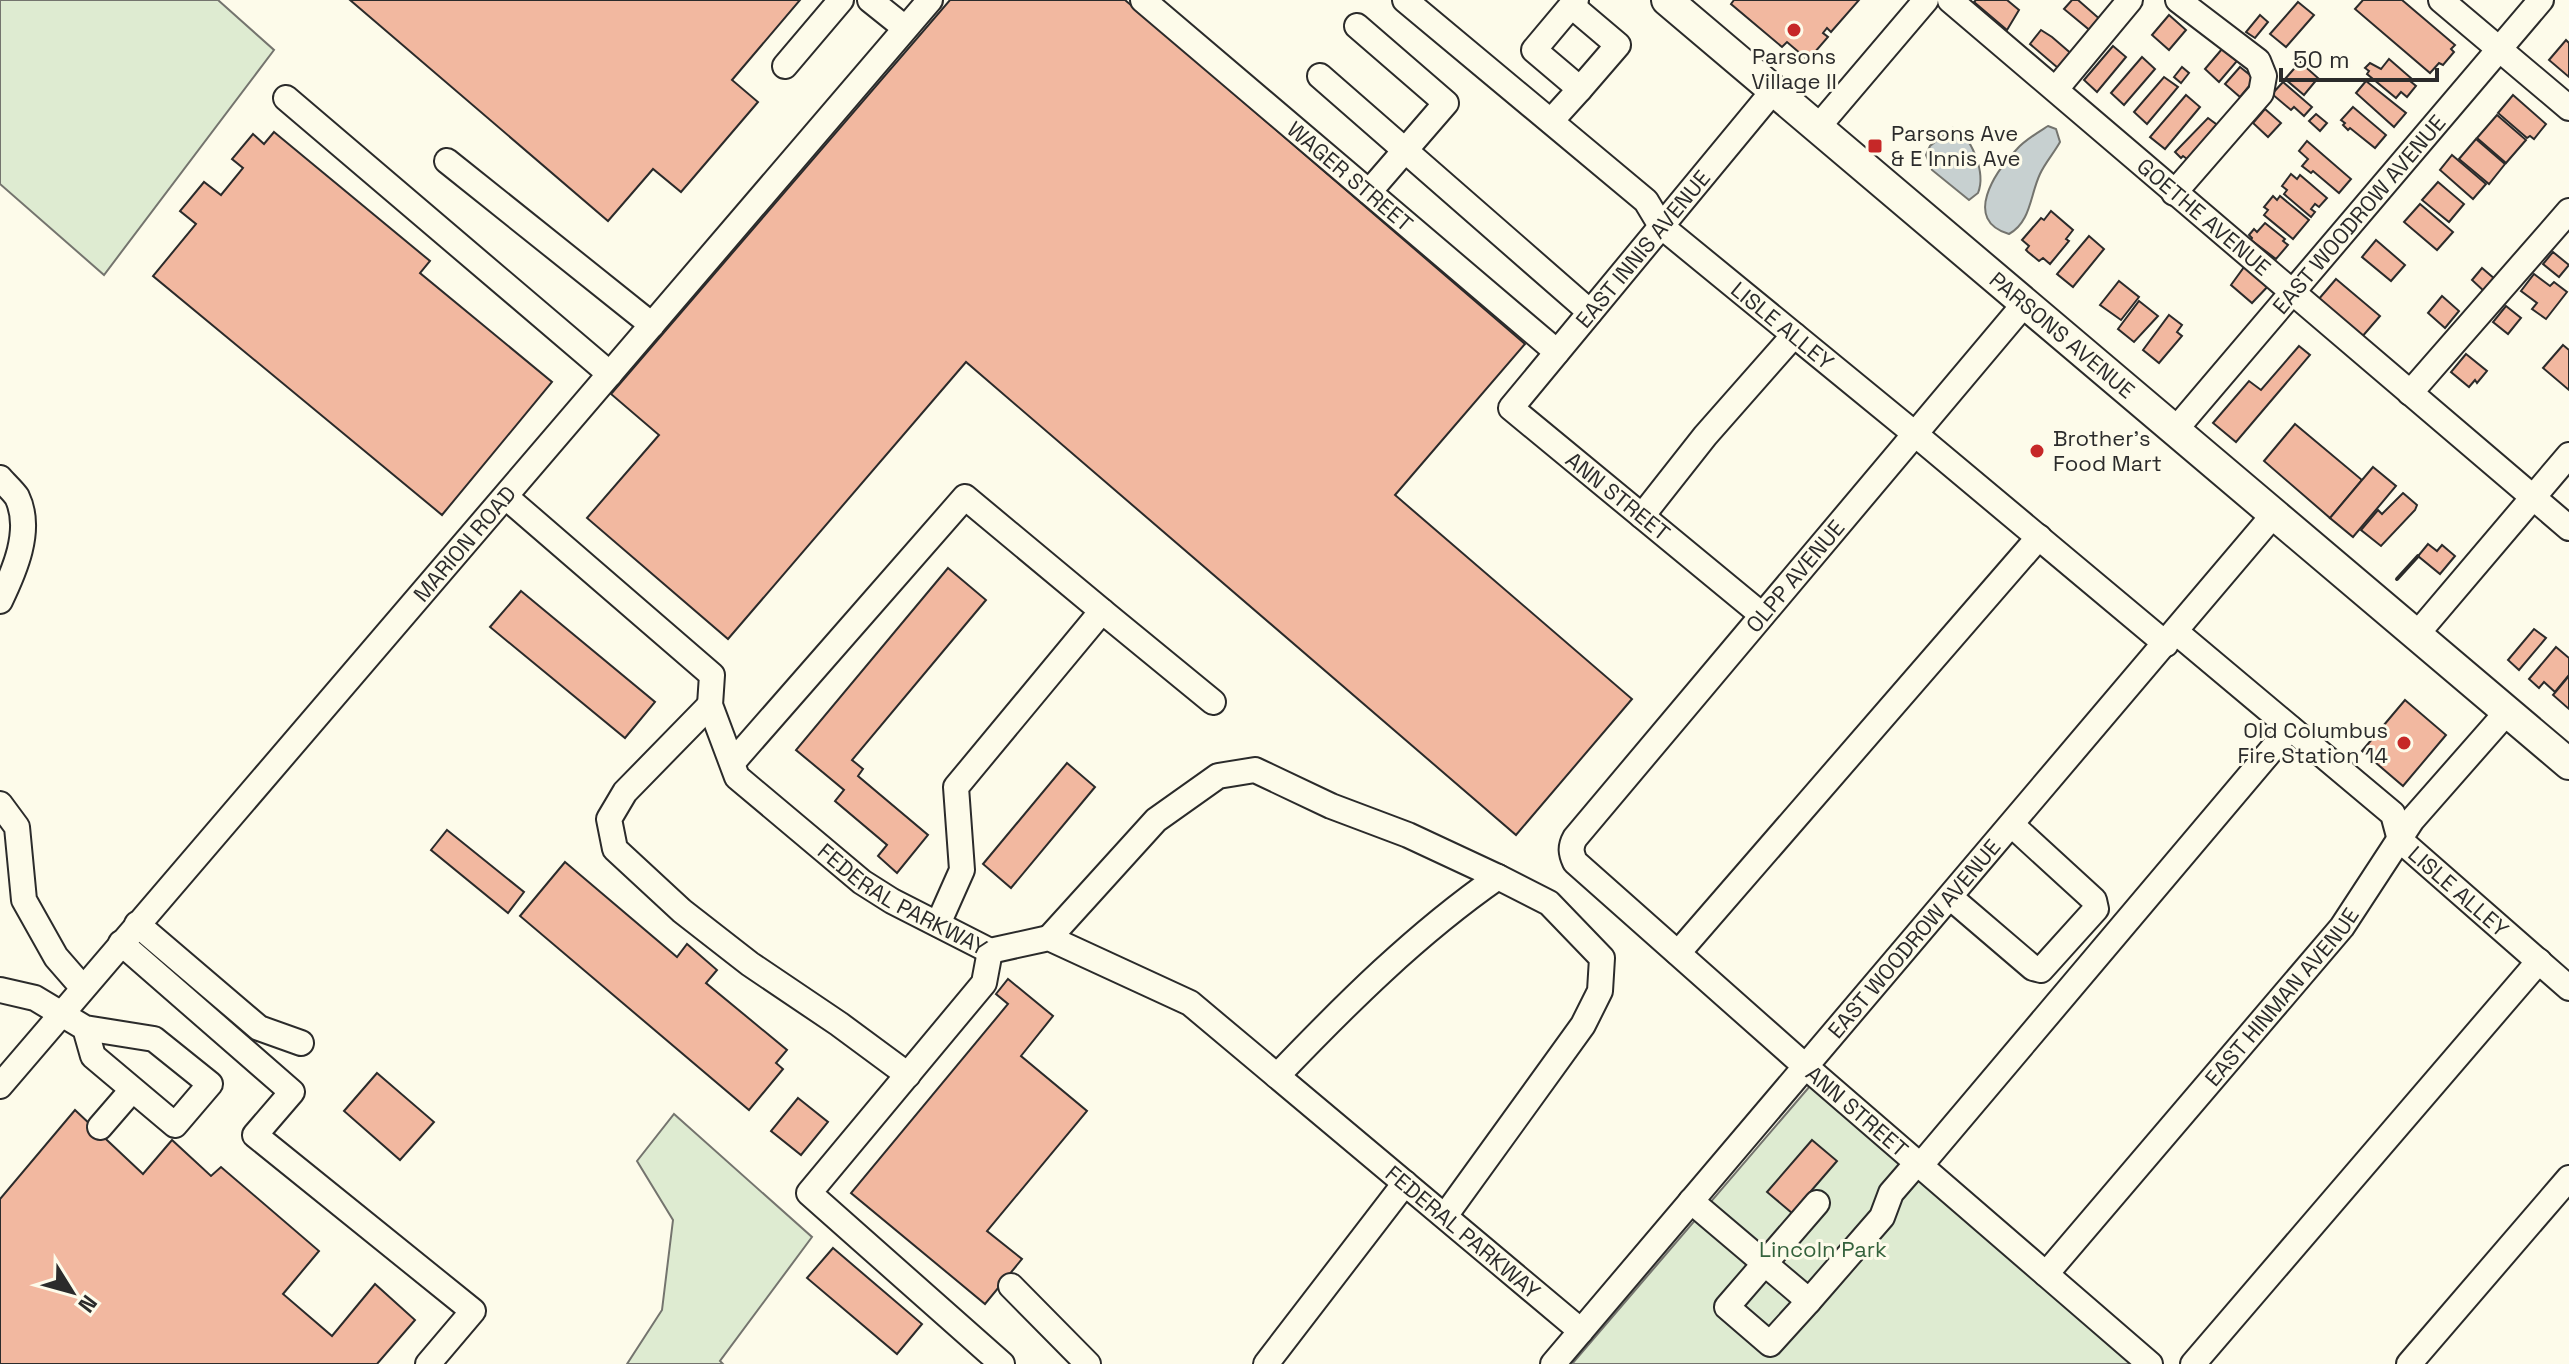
<svg xmlns="http://www.w3.org/2000/svg" width="2569" height="1364" viewBox="0 0 2569 1364" font-family="'Space Grotesk',sans-serif">
<style>
.green{fill:#deebd1;stroke:#74746e;stroke-width:2}
.water{fill:#c7d0d0;stroke:#74746e;stroke-width:2}
.building{fill:#f2b8a0;stroke:#2b2b2b;stroke-width:2}
.lines{fill:none;stroke-linecap:round;stroke-linejoin:round}
.minor-casing{stroke:#2b2b2b;stroke-width:28}
.major-casing{stroke:#2b2b2b;stroke-width:34}
.minor{stroke:#fdfbea;stroke-width:24}
.major{stroke:#fdfbea;stroke-width:30}
.wall{stroke:#2b2b2b;stroke-width:4}
.poi-dot{fill:#c62828;stroke:#fdfbea;stroke-width:3}
.labels{text-anchor:middle;stroke-width:6;stroke-linejoin:round;paint-order:stroke}
.poi-label{font-size:22px;fill:#2b2b2b;stroke:#fdfbea;text-anchor:start}
.street-label{font-size:22px;fill:#2b2b2b;stroke:#fdfbea}
.park-label{font-size:22px;fill:#34623c;stroke:#fdfbea}
</style>
<rect width="100%" height="100%" fill="#fdfbea"/>
<!-- green -->
<g class="green">
<path d="M0,0H218L274,50L104,275L0,184Z"/>
<path d="M1810,1086L2132,1364H1572Z"/>
<path d="M674,1114L812,1237L720,1361L723,1364H627L662,1310L673,1220L637,1161Z"/>
</g>
<!-- water -->
<g class="water">
<path d="M2048,126L2056,129L2060,142C2054,153 2045,163 2040,174C2030,195 2031,222 2009,234C1962,220 1995,172 2017,149C2025,140 2037,133 2048,126Z"/>
<path d="M1953,128C1972,136 1986,173 1978,193L1969,200L1932,170L1926,155L1930,146Z"/>
</g>
<!-- building -->
<g class="building">
<path d="M350,0H800L732,80L758,102L681,192L653,169L608,221Z"/>
<path d="M950,0H1125L1525,344L1395,495L1632,699L1516,835L966,362L728,639L587,518L659,435L611,394Z"/>
<path d="M1734,0H1859L1831,32L1827,28L1823,33L1828,37L1808,60L1787,42L1782,47L1731,4Z"/>
<path d="M1976,0H2007L2019,10L2007,30L1974,2Z"/>
<path d="M2072,0H2078L2102,21L2092,32L2064,9Z"/>
<path d="M2363,0H2402L2455,45L2451,49L2454,52L2443,65L2439,63L2430,73L2355,9Z"/>
<path d="M2298,2L2314,15L2286,47L2270,34Z"/>
<path d="M2169,15L2186,30L2169,50L2152,35Z"/>
<path d="M2260,15L2268,22L2255,38L2246,32Z"/>
<path d="M2041,30L2052,37L2074,56L2058,68L2030,44Z"/>
<path d="M2566,40L2569,43V77L2549,60Z"/>
<path d="M2113,46L2126,57L2097,92L2084,80Z"/>
<path d="M2222,49L2237,61L2219,82L2205,69Z"/>
<path d="M2142,57L2155,69L2124,105L2111,93Z"/>
<path d="M2389,59L2412,79L2410,81L2416,86L2407,97L2401,92L2396,98L2367,74L2369,71L2365,68L2370,63L2381,69Z"/>
<path d="M2300,62L2318,78L2304,95L2285,79Z"/>
<path d="M2182,67L2189,73L2181,83L2174,77Z"/>
<path d="M2240,67L2255,79L2240,97L2225,84Z"/>
<path d="M2164,77L2178,87L2147,124L2134,112Z"/>
<path d="M2366,81L2406,113L2394,127L2356,93Z"/>
<path d="M2283,82L2312,107L2304,116L2294,107L2291,110L2272,94Z"/>
<path d="M2186,95L2200,107L2165,149L2150,137Z"/>
<path d="M2513,95L2546,124L2534,139L2530,136L2527,138L2498,113Z"/>
<path d="M2353,107L2386,135L2375,148L2350,128L2348,130L2343,125L2345,123L2341,120Z"/>
<path d="M2265,109L2281,123L2268,137L2253,123Z"/>
<path d="M2316,114L2327,123L2320,131L2309,121Z"/>
<path d="M2497,115L2526,140L2506,163L2477,138Z"/>
<path d="M2208,118L2220,127L2191,162L2183,156L2181,158L2175,152Z"/>
<path d="M274,132L430,261L420,273L552,382L442,515L153,276L196,224L180,211L204,182L221,195L243,168L232,159L253,134L264,144Z"/>
<path d="M2476,139L2505,164L2489,184L2459,159Z"/>
<path d="M2307,141L2351,179L2339,193L2313,171L2311,173L2302,166L2308,159L2299,151Z"/>
<path d="M2452,155L2486,184L2473,199L2440,170Z"/>
<path d="M2291,174L2297,179L2300,175L2327,198L2319,207L2315,204L2311,209L2315,212L2311,217L2284,194L2287,190L2282,186Z"/>
<path d="M2438,182L2464,204L2449,222L2422,200Z"/>
<path d="M2273,196L2277,200L2280,196L2309,220L2293,239L2264,215L2268,210L2264,207Z"/>
<path d="M2420,204L2453,232L2437,250L2404,222Z"/>
<path d="M2051,211L2073,230L2066,239L2069,241L2050,264L2043,258L2039,261L2028,252L2026,250L2029,246L2022,240L2041,218L2044,220Z"/>
<path d="M2265,223L2285,239L2283,241L2288,245L2276,259L2251,240L2252,238L2249,235L2254,229L2257,232Z"/>
<path d="M2089,236L2104,249L2073,287L2057,274Z"/>
<path d="M2376,240L2405,265L2391,281L2362,257Z"/>
<path d="M2553,252L2569,265L2559,277L2543,264Z"/>
<path d="M2247,263L2271,283L2252,303L2231,285Z"/>
<path d="M2482,268L2496,280L2486,293L2472,280Z"/>
<path d="M2534,274L2550,286L2554,282L2567,292L2546,319L2532,309L2537,303L2521,291Z"/>
<path d="M2336,279L2380,316L2361,338L2318,300Z"/>
<path d="M2119,281L2139,297L2121,320L2100,305Z"/>
<path d="M2442,296L2459,311L2445,328L2428,313Z"/>
<path d="M2139,301L2158,316L2134,342L2118,329Z"/>
<path d="M2506,306L2521,318L2508,334L2493,322Z"/>
<path d="M2169,315L2182,325L2177,332L2182,336L2159,363L2143,350Z"/>
<path d="M2563,345L2569,350V390L2543,368Z"/>
<path d="M2299,346L2310,355L2236,442L2213,423L2249,381L2261,390Z"/>
<path d="M2466,354L2487,371L2477,383L2475,380L2469,387L2451,372Z"/>
<path d="M2295,424L2362,480L2330,518L2264,461Z"/>
<path d="M2373,467L2396,486L2353,537L2330,518Z"/>
<path d="M2403,493L2417,505L2415,510L2381,546L2361,530L2378,510L2382,514Z"/>
<path d="M2428,544L2437,551L2442,545L2455,556L2440,574L2418,556Z"/>
<path d="M948,568L986,600L852,760L863,769L858,776L928,835L897,873L878,856L887,845L835,801L844,790L796,750Z"/>
<path d="M521,591L655,702L625,738L490,627Z"/>
<path d="M2534,629L2546,638L2519,670L2508,660Z"/>
<path d="M2556,647L2569,658V675L2555,692L2544,682L2539,688L2529,679Z"/>
<path d="M2569,676V709L2553,695Z"/>
<path d="M2405,700L2446,735L2403,786L2362,751Z"/>
<path d="M1067,763L1095,787L1011,888L983,864Z"/>
<path d="M447,830L524,892L508,913L431,850Z"/>
<path d="M565,862L677,957L687,944L717,970L706,983L787,1050L776,1063L783,1069L749,1110L520,916Z"/>
<path d="M1008,979L1053,1016L1021,1056L1087,1111L987,1231L1022,1259L985,1304L851,1193L1008,1004L996,994Z"/>
<path d="M377,1073L434,1122L400,1160L344,1111Z"/>
<path d="M798,1098L828,1122L801,1155L771,1131Z"/>
<path d="M75,1110L143,1174L172,1140L211,1176L221,1167L319,1251L283,1294L332,1336L375,1284L415,1320L377,1364H0V1199Z"/>
<path d="M1812,1140L1837,1161L1792,1213L1767,1192Z"/>
<path d="M833,1248L922,1324L897,1354L807,1278Z"/>
</g>
<g class="lines">
<defs>
<g id="minor">
<path d="M870,0L905,28"/>
<path id="s1" d="M1143,0L1557,352"/>
<path id="s2" d="M1405,0L1646,201L1661,226L1915,434L2166,644"/>
<path id="s3" d="M1950,0L2569,528"/>
<path d="M2441,0L2569,108"/>
<path d="M1572,6L1618,45L1580,89"/>
<path d="M1357,26L1446,103L1369,192"/>
<path d="M785,66L841,0"/>
<path d="M1320,76L1590,312"/>
<path d="M2056,89L2130,0"/>
<path d="M286,98L610,374"/>
<path d="M1551,121L1580,89L1534,50L1576,0"/>
<path d="M1818,127L1926,0"/>
<path d="M447,161L652,325"/>
<path d="M2174,193L2261,93L2264,76L2258,61L2178,0"/>
<path id="s4" d="M2026,302L1575,838C1570,847 1571,853 1575,862L1805,1066L2150,1364"/>
<path d="M2410,393L2569,211"/>
<path id="s5" d="M2176,429L2541,0"/>
<path d="M0,478C5,484 13,491 17,497C33,530 14,572 0,601"/>
<path id="s6" d="M506,497L712,675L710,705L737,777L862,882L892,901L990,951L1049,938L1190,1003L1581,1331"/>
<path d="M1642,516L1705,436L1794,335"/>
<path d="M1102,611L1213,702"/>
<path id="s7" d="M1762,615L1511,408L1774,90"/>
<path id="s8" d="M2176,632L2393,814L2400,840L2569,988"/>
<path d="M2417,634L2569,455"/>
<path d="M710,705L625,792L609,819L615,849L682,911L750,964L839,1024L908,1075"/>
<path d="M733,762L965,497L1102,611L956,787L962,870L938,924"/>
<path d="M0,804L17,827L24,900L56,957L83,988"/>
<path d="M1950,897L2033,968L2041,970L2096,909L2094,900L2012,825"/>
<path d="M137,924L259,1028L301,1043"/>
<path d="M1049,938L1156,820L1218,776L1255,770L1331,806L1408,835L1498,877"/>
<path d="M121,943L292,1092L255,1135L473,1311L428,1364"/>
<path d="M990,951L984,983L809,1193L1002,1364"/>
<path d="M1678,953L2039,537"/>
<path d="M0,990L35,998L85,1028L154,1039L210,1084L175,1125L93,1056L85,1028"/>
<path d="M1277,1076C1346,1004 1416,934 1498,877L1549,903L1602,958L1600,991L1583,1025L1445,1216"/>
<path id="s9" d="M0,1086L930,0"/>
<path d="M100,1127L132,1090"/>
<path d="M1920,1166L2290,728"/>
<path d="M1691,1201L1809,1301L1882,1217L1891,1193L1917,1163"/>
<path id="s10" d="M2046,1274L2342,927L2412,820L2507,712"/>
<path d="M1011,1286L1088,1364"/>
<path d="M1809,1301L1770,1344L1727,1307L1817,1203"/>
<path d="M1266,1364L1405,1183"/>
<path id="s11" d="M1553,1364L2275,513"/>
<path d="M2193,1364L2539,961"/>
<path d="M2409,1364L2569,1178"/>
</g>
<g id="major">
<path id="s12" d="M1667,0L2569,764"/>
</g>
</defs>
<!-- minor casing -->
<use href="#minor" class="minor-casing"/>
<!-- major casing -->
<use href="#major" class="major-casing"/>
<!-- minor -->
<use href="#minor" class="minor"/>
<!-- major -->
<use href="#major" class="major"/>
<!-- wall -->
<path class="wall" d="M2397,579L2418,556"/>
</g>
<!-- markers -->
<g class="poi-dot">
<circle cx="1794" cy="30" r="8"/>
<rect x="1867" y="138" width="16" height="16" rx="4"/>
<circle cx="2037" cy="451" r="8"/>
<circle cx="2404" cy="743" r="8"/>
</g>
<g class="labels">
<!-- poi labels -->
<g class="poi-label">
<text x="1794" y="64" text-anchor="middle">Parsons<tspan x="1794" dy="25">Village II</tspan></text>
<text x="1891" y="141">Parsons Ave<tspan x="1891" dy="25">&amp; E Innis Ave</tspan></text>
<text x="2053" y="446">Brother's<tspan x="2053" dy="25">Food Mart</tspan></text>
<text x="2388" y="738" text-anchor="end">Old Columbus<tspan x="2388" dy="25">Fire Station 14</tspan></text>
</g>
<!-- street labels -->
<g class="street-label">
<text dy="8" stroke="none"><textPath href="#s1" startOffset="272">WAGER STREET</textPath></text>
<text dy="8" stroke="none"><textPath href="#s5" startOffset="282">EAST WOODROW AVENUE</textPath></text>
<text dy="8" stroke="none"><textPath href="#s3" startOffset="334">GOETHE AVENUE</textPath></text>
<text dy="8" stroke="none"><textPath href="#s7" startOffset="532">EAST INNIS AVENUE</textPath></text>
<text dy="8" stroke="none"><textPath href="#s2" startOffset="500">LISLE ALLEY</textPath></text>
<text dy="8" stroke="none"><textPath href="#s12" startOffset="518">PARSONS AVENUE</textPath></text>
<text transform="translate(1618 496) rotate(39)" y="8">ANN STREET</text>
<text dy="8" stroke="none"><textPath href="#s9" startOffset="714">MARION ROAD</textPath></text>
<text transform="translate(1795 576) rotate(-50)" y="8">OLPP AVENUE</text>
<text dy="8" stroke="none"><textPath href="#s8" startOffset="388">LISLE ALLEY</textPath></text>
<text dy="8" stroke="none"><textPath href="#s6" startOffset="586">FEDERAL PARKWAY</textPath></text>
<text dy="8" stroke="none"><textPath href="#s11" startOffset="558">EAST WOODROW AVENUE</textPath></text>
<text dy="8" stroke="none"><textPath href="#s10" startOffset="364">EAST HINMAN AVENUE</textPath></text>
<text dy="8" stroke="none"><textPath href="#s4" startOffset="1102">ANN STREET</textPath></text>
<text dy="8" stroke="none"><textPath href="#s6" startOffset="1260">FEDERAL PARKWAY</textPath></text>
</g>
<!-- park labels -->
<g class="park-label">
<text x="1823" y="1257">Lincoln Park</text>
</g>
</g>
<!-- north arrow -->
<g transform="translate(72 1292) rotate(127)" stroke="#fdfbea" stroke-width="6" paint-order="stroke">
<path d="M0-6L14 30L0 20L-14 30Z" fill="#2b2b2b"/>
<text y="-12" font-size="22" font-weight="bold" text-anchor="middle" fill="#2b2b2b">N</text>
</g>
<!-- scale -->
<path d="M2281 68v12h156v-12" fill="none" stroke="#2b2b2b" stroke-width="4"/>
<text x="2293" y="68" font-size="24" fill="#2b2b2b" stroke="#fdfbea" stroke-width="6" paint-order="stroke">50 m</text>
</svg>
